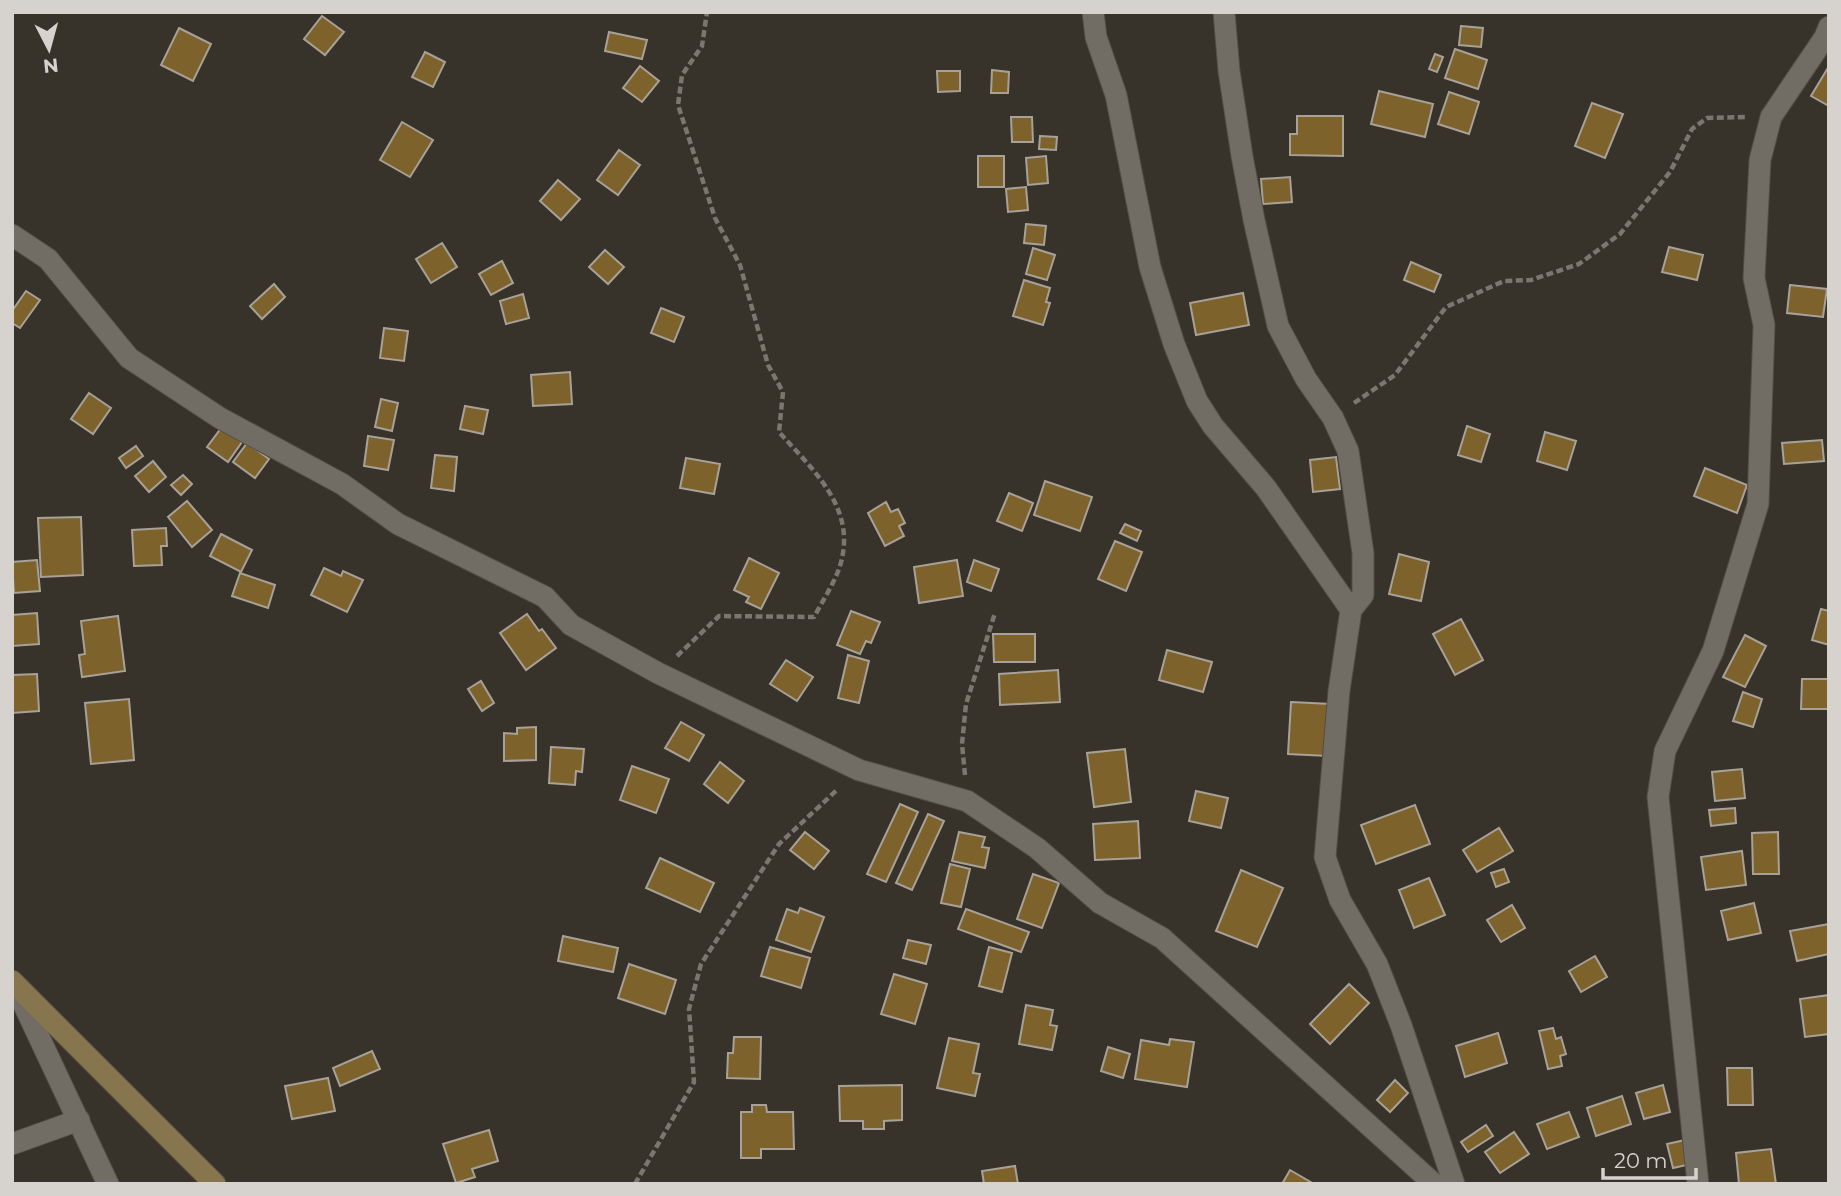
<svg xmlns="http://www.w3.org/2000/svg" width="1841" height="1196" viewBox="0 0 1841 1196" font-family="Montserrat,sans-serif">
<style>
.building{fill:#7e622c;stroke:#a7a198;stroke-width:2}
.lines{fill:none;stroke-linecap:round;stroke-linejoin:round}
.street-casing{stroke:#524e47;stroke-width:23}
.secondary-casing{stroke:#524e47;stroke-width:23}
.path{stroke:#7b7770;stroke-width:4.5;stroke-dasharray:7 3.5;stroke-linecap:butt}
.street{stroke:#726d64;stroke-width:21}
.secondary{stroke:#87754e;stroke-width:21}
</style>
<rect width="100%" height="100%" fill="#37322a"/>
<!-- building -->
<g class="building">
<path d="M322,16L344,32L325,55L304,39Z"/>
<path d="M1461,26L1483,28L1481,47L1459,45Z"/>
<path d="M179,28L211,44L193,81L161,65Z"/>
<path d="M609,32L647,40L642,59L605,51Z"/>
<path d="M1455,49L1487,60L1478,89L1445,78Z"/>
<path d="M425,52L445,62L433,87L412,77Z"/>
<path d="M1435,54L1443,57L1437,72L1429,69Z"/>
<path d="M640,66L659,81L642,102L623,88Z"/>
<path d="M1829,66V106L1811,96Z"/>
<path d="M992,70L1009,72L1008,93H991Z"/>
<path d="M937,71H960V91L938,92Z"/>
<path d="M1379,91L1433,104L1425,137L1371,124Z"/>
<path d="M1449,92L1479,102L1469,134L1438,124Z"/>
<path d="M1592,103L1623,114L1605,158L1575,146Z"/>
<path d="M1297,116H1343V156L1290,155V134H1297Z"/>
<path d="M1011,117H1032L1033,142H1012Z"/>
<path d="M402,122L433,140L410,177L380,160Z"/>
<path d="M1040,136L1057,137L1056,150L1039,149Z"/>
<path d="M619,150L640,165L618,195L597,180Z"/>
<rect x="978" y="156" width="26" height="31"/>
<path d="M1046,156L1048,183L1028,185L1026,158Z"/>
<path d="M1290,177L1292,202L1263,204L1261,179Z"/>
<path d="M558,180L580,199L561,220L540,201Z"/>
<path d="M1026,187L1028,210L1008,212L1006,189Z"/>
<path d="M1026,224L1046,226L1044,245L1024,243Z"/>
<path d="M442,243L457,267L431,283L416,259Z"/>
<path d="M1669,247L1703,255L1697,280L1662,272Z"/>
<path d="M1033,248L1055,255L1047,280L1026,274Z"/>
<path d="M605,250L624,267L608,284L589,267Z"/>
<path d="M502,261L513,283L491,295L479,274Z"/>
<path d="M1411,262L1441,275L1434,292L1404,280Z"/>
<path d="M1024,280L1050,288L1046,302L1050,303L1043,325L1013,316Z"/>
<path d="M274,284L285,297L262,319L250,306Z"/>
<path d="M1790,285L1827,289L1823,317L1787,313Z"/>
<path d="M26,291L40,300L20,328L12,323V311Z"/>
<path d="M1243,293L1249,325L1196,335L1190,303Z"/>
<path d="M523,294L529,318L506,324L500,301Z"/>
<path d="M661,308L684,317L674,342L651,333Z"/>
<path d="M384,328L408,331L404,361L380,358Z"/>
<path d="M570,372L572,404L533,406L531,375Z"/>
<path d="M89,393L111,408L93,434L71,419Z"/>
<path d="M381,399L398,403L392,431L375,427Z"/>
<path d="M465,406L488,410L483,434L460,429Z"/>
<path d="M1467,426L1490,434L1481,462L1458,455Z"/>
<path d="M222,427L242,442L228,462L207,447Z"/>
<path d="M1545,432L1576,441L1567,470L1537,461Z"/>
<path d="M368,436L394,440L388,470L364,466Z"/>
<path d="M1822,440L1824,461L1784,464L1782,443Z"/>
<path d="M247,443L269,459L255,478L233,462Z"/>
<path d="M136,446L143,456L126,468L119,458Z"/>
<path d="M435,455L457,457L454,491L431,488Z"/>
<path d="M1336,457L1340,489L1313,492L1310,460Z"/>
<path d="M686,458L720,464L714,494L680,488Z"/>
<path d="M153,461L166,477L149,492L135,476Z"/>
<path d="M1705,468L1747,485L1737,513L1694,496Z"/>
<path d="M183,475L192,484L181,495L171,485Z"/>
<path d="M1045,481L1092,497L1080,531L1034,515Z"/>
<path d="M1009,493L1033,503L1022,531L997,521Z"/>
<path d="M187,501L212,530L192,547L168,517Z"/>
<path d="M886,502L891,512L898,509L905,523L899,526L904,536L885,546L868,513Z"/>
<path d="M81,517L83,575L41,577L38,518Z"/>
<path d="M1125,524L1141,531L1137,541L1120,533Z"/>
<path d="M166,528L167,546H161L162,565L134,566L132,530Z"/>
<path d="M221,534L252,550L241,572L210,556Z"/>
<path d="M1115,541L1142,552L1126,591L1098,579Z"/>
<path d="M1399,554L1429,562L1421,601L1389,594Z"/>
<path d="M749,558L779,573L761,609L746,602L749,597L734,590Z"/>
<path d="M37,560L40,591L14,593L12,562Z"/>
<path d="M957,560L963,596L919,603L914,567Z"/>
<path d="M974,560L999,569L991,591L967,582Z"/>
<path d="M324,568L341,576L343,571L363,580L347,612L311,595Z"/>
<path d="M240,573L275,585L268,608L232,596Z"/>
<path d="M1821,609L1829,611V645L1812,640Z"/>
<path d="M851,611L880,622L871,643L866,641L860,654L837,645Z"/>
<path d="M37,613L39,644L12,646V615Z"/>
<path d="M527,614L539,631L542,629L556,648L526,670L500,633Z"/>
<path d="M118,616L125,671L82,677L79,655L85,654L81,621Z"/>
<path d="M1461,619L1483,660L1455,675L1433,634Z"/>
<path d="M993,634H1035V662H994Z"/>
<path d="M1745,635L1766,646L1745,687L1723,677Z"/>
<path d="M1167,650L1212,662L1203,692L1159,680Z"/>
<path d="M848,655L869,661L859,703L838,698Z"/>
<path d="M786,660L813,677L797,701L770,684Z"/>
<path d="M1058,670L1060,702L1000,705L999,674Z"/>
<path d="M37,674L39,711L12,713V675Z"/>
<path d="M1802,679H1829V709H1801Z"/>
<path d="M481,681L494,703L482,711L468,689Z"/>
<path d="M1743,692L1762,699L1753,727L1733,721Z"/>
<path d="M129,699L134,760L91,764L85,703Z"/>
<path d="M1291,702L1331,704L1328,756L1288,754Z"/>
<path d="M681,722L704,735L689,761L665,748Z"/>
<path d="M536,727V760L504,761V733L517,734V728Z"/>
<path d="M551,747L584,749L582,772L576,771L575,785L549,783Z"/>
<path d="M1125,749L1131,802L1094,807L1087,753Z"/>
<path d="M720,762L744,781L728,803L704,784Z"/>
<path d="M632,766L669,779L656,813L620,800Z"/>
<path d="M1742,769L1745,798L1715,801L1712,772Z"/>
<path d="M1196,791L1228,798L1221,828L1189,821Z"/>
<path d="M900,804L918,812L886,882L867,874Z"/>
<path d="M1415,805L1430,844L1376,864L1361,825Z"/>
<path d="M1735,808L1736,823L1711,826L1709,810Z"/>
<path d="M928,814L944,821L912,890L896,883Z"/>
<path d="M1138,821L1140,858L1095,860L1093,824Z"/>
<path d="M1499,828L1513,851L1477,872L1463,850Z"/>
<path d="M805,832L829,851L814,869L790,850Z"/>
<path d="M959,832L985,837L982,847L989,848L985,868L952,861Z"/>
<path d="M1778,832L1779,874H1753L1752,833Z"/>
<path d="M1742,851L1746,885L1706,890L1701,857Z"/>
<path d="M660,858L714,883L700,912L646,888Z"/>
<path d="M950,864L970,869L961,907L941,903Z"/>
<path d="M1504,869L1509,882L1496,887L1491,873Z"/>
<path d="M1241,870L1283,888L1257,947L1216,931Z"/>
<path d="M1033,874L1059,883L1042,928L1017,919Z"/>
<path d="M1429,878L1445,915L1414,928L1399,890Z"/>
<path d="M1754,903L1761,933L1728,940L1721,911Z"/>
<path d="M1512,905L1525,928L1501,942L1487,920Z"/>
<path d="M800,908L824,917L811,952L776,940L787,909L798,913Z"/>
<path d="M966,909L1029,932L1021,952L958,929Z"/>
<path d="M1829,924V954L1797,961L1790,931Z"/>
<path d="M563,936L618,948L613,972L558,961Z"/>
<path d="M908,940L931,945L926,964L903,958Z"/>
<path d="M770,947L810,958L801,988L761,976Z"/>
<path d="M989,947L1012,953L1002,992L979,986Z"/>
<path d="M1595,956L1607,977L1581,992L1569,971Z"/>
<path d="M629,964L676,980L665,1014L618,998Z"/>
<path d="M894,974L927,984L915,1024L881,1014Z"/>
<path d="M1349,984L1369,1003L1330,1044L1310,1024Z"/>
<path d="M1829,995V1034L1805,1037L1800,999Z"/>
<path d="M1026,1005L1053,1010L1050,1025L1057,1026L1052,1050L1019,1044Z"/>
<path d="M1553,1028L1556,1039L1561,1037L1566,1054L1560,1056L1562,1066L1548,1069L1539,1031Z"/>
<path d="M1498,1033L1507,1063L1465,1077L1456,1046Z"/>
<path d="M734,1037H761L760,1079L727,1078L728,1053H733Z"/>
<path d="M949,1038L979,1044L973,1073L980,1074L975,1096L937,1088Z"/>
<path d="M1170,1039L1194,1042L1187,1087L1135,1079L1141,1040L1169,1045Z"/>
<path d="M1108,1047L1130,1054L1123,1078L1101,1071Z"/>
<path d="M372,1051L380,1069L340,1086L333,1068Z"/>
<path d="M1727,1068H1752L1753,1105H1728Z"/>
<path d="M328,1078L335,1111L292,1119L285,1086Z"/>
<path d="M1395,1080L1408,1093L1390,1112L1377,1100Z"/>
<path d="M902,1085V1120L884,1121V1129H863V1121H840L839,1086Z"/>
<path d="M1663,1085L1670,1112L1644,1119L1636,1093Z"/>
<path d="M1622,1096L1631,1124L1596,1136L1587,1108Z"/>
<path d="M752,1105H766L767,1112H793L794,1149H761V1158H741V1112H752Z"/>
<path d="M1569,1112L1579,1137L1547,1149L1537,1124Z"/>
<path d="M1486,1125L1493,1136L1468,1152L1461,1142Z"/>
<path d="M489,1130L498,1161L472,1169L475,1177L456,1183L443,1144Z"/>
<path d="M1514,1132L1529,1154L1500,1173L1485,1152Z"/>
<path d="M1685,1140L1691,1164L1673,1168L1667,1144Z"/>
<path d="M1771,1149L1776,1184H1739L1736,1153Z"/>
<path d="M1015,1166L1018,1184H984L982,1171Z"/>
<path d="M1290,1170L1314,1184H1282Z"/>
</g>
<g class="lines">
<defs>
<g id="street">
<path d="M1093,12L1096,37L1116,95L1150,267L1174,344L1197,401L1213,426L1266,488L1351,610"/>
<path d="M1224,12L1229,71L1242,156L1254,220L1278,326L1306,379L1333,418L1348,451L1363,553V595L1351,610L1339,691L1325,857L1340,900L1377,964L1401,1025L1454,1184"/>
<path d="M12,235L48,259L129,358L220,418L342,484L398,524L545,597L571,625L658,673L859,770L967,801L1037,848L1100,903L1162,938L1434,1184"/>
<path d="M15,986L108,1184"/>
<path d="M12,1144L79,1120"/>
<path d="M1698,1184L1658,797L1665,751L1713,651L1758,504L1764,325L1754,278L1760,160L1771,117L1825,37L1829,27"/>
</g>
<path id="secondary" d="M12,981L215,1184"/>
</defs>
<!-- street casing -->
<use href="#street" class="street-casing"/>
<!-- secondary casing -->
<use href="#secondary" class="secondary-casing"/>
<!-- path -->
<g class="path">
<path d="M1354,403L1395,375L1446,307L1504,281L1531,280L1579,264L1620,234L1670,172L1692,129L1707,118L1747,117"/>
<path d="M677,656L719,616L814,617C823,600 839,576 842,558C854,505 811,468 779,432L783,392L768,365L740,265L715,218L678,105L682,75L702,46L707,12"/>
<path d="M965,775L962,744L966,704L995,613"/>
<path d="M635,1184L694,1082L689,1009L701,964L779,844L838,789"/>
</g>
<!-- street -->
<use href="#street" class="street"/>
<!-- secondary -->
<use href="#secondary" class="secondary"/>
</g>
<!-- border -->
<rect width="1841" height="1196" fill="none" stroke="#d6d3ce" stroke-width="28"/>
<!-- north arrow -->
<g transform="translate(49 49) rotate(174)" stroke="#37322a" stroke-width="5" paint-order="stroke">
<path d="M0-5L12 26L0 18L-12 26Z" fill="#d6d3ce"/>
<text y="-10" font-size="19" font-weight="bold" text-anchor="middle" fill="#d6d3ce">N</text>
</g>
<!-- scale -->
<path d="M1603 1168v10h93v-10" fill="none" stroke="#d6d3ce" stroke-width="3.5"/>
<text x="1614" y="1168" font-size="21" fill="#d6d3ce" stroke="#37322a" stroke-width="5" paint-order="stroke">20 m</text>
</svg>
